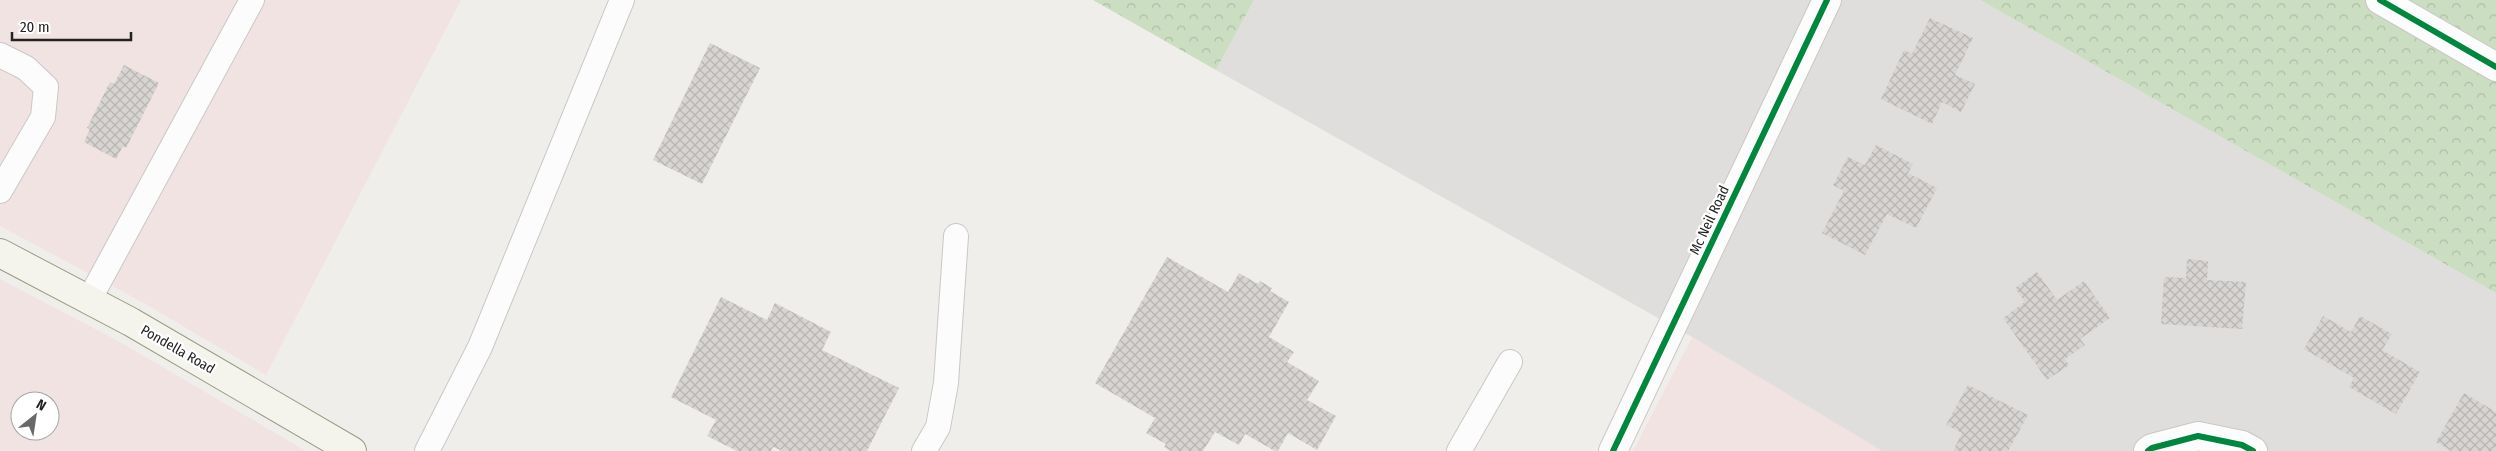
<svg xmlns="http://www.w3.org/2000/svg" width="2496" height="451" viewBox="0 0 2496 451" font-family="'Fira Sans Condensed',sans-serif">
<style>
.residential{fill:#dfdedc}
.commercial{fill:#f1e3e1;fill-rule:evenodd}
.forest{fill:url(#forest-crowns)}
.building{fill:url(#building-cross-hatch)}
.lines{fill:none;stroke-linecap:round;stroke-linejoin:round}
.lane-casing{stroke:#c9c8c7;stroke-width:26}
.street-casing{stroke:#c9c8c7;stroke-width:30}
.secondary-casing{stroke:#999a82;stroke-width:30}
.lane{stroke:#fdfcfc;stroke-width:24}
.street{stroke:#fdfcfc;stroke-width:28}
.secondary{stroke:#f4f4ed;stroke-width:28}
.cycleway-casing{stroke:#fff;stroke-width:9}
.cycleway{stroke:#00873e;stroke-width:6}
.labels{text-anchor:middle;stroke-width:4.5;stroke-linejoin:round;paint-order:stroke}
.street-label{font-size:14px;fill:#222;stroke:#fff}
</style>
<defs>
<pattern id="forest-crowns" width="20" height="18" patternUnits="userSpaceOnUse" patternTransform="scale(1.25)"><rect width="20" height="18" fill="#cbdec1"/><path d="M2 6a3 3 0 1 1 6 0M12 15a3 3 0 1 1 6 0" fill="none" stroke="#aebea6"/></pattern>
<pattern id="building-cross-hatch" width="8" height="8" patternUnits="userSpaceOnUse" patternTransform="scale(1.25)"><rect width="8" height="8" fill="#d7d4d2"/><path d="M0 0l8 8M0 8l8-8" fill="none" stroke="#b8b6b4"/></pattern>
</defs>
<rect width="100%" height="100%" fill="#f0eeeb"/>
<!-- residential -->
<path class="residential" d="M1254,0H1980L2496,293V451H1881L1692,337L1216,70Z"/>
<!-- commercial -->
<g class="commercial">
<path d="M0,0H461L266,375L142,302L0,226Z"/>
<path d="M0,279L120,342L306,451H0ZM20,401H50V431H20Z"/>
<path d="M1692,337L1881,450V451H1633Z"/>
</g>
<!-- forest -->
<g class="forest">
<path d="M1093,0H1254L1216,70Z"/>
<path d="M1980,0H2496V293Z"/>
</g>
<!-- building -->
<g class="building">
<path d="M1930,18L1973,38L1955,75L1975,84L1961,112L1942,102L1932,124L1881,99L1904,50L1912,54Z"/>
<path d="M710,43L760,68L702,184L653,160Z"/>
<path d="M124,65L159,83L126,148L123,146L116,159L84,142L90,129L87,128L110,82L114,84Z"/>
<path d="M1876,145L1913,164L1908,173L1937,188L1916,228L1887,214L1865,255L1822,233L1844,191L1833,185L1848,157L1865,165Z"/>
<path d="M1167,257L1228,292L1239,273L1258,284L1260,281L1272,288L1270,291L1289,302L1269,337L1294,352L1287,362L1319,381L1307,400L1336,416L1317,450L1288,433L1278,451H1275L1245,434L1239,445L1215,432L1203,451H1171L1164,447L1166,444L1146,433L1155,418L1095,383Z"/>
<path d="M2187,259L2208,261L2207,280L2246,282L2242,329L2161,324L2164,277L2186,278Z"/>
<path d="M2037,272L2057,300L2084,281L2110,318L2080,339L2085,345L2065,359L2069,365L2047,380L2003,318L2025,302L2015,288Z"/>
<path d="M721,297L767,320L775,303L831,332L822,350L899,388L867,451H782L773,447L771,451H737L707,436L716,420L671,397Z"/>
<path d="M2323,316L2351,332L2360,316L2392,334L2382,350L2420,372L2396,414L2349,387L2354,378L2304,349Z"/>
<path d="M1968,385L2028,415L2008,451H1953L1962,433L1946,425Z"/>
<path d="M2464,393L2496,412V451H2451L2436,442Z"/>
</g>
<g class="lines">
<defs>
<g id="lane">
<path d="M0,55L26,68L46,87L43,117L0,191"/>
<path d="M89,300L252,0"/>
<path d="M427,451L480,347L622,0"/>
<path d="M924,451L938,427L946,383L956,236"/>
<path d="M1459,451L1510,362"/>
</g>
<g id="street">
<path d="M2380,0L2496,67"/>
<path d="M1613,451L1827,0"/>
<path d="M2148,451L2152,448L2198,436L2242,445L2253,451"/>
</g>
<path id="secondary" d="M0,253L131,322L352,451"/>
</defs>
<!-- lane casing -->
<use href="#lane" class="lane-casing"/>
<!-- street casing -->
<use href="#street" class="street-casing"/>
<!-- secondary casing -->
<use href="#secondary" class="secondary-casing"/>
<!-- lane -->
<use href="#lane" class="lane"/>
<!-- street -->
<use href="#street" class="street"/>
<!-- secondary -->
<use href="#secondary" class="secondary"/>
<defs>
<g id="cycleway">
<path d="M2380,0L2496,67"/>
<path d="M1613,451L1827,0"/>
<path d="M2148,451L2152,448L2198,436L2242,445L2253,451"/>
</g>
</defs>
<!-- cycleway casing -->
<use href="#cycleway" class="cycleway-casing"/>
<!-- cycleway -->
<use href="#cycleway" class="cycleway"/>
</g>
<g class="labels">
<!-- street labels -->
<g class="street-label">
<text transform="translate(1709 220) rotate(-65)" y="5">Mc Neil Road</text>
<text transform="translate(178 349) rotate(30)" y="5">Pondella Road</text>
</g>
</g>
<!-- north arrow -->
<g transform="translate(35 416) rotate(30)"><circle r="24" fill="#ffffff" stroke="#a7a7a7"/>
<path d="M0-4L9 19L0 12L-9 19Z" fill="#6a6968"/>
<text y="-8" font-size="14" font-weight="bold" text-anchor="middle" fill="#222222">N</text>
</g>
<!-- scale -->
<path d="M12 32v8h119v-8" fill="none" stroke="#222222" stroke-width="2.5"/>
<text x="20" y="32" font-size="15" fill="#222222" stroke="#ffffff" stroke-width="4" paint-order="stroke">20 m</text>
</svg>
